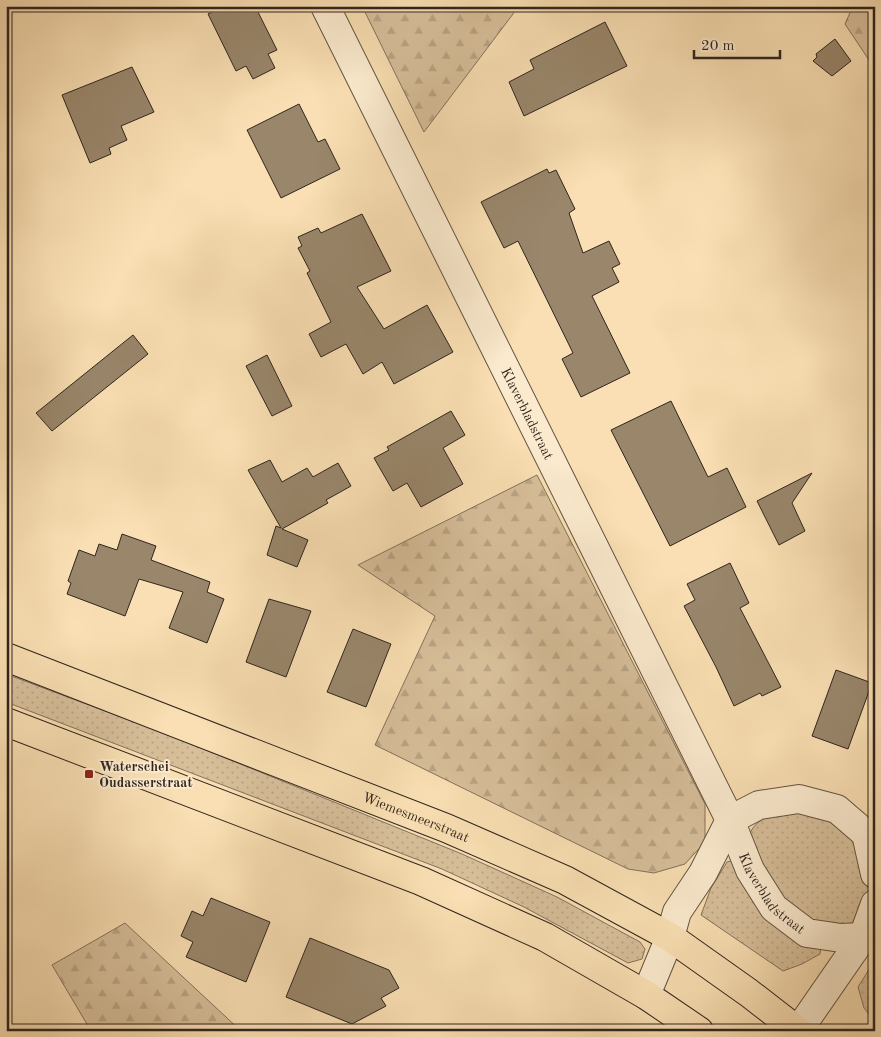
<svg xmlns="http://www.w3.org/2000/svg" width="881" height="1037" viewBox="0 0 881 1037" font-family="'Old Standard TT',serif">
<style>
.grass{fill:url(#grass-dots);stroke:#84725c}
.forest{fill:url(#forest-firs);stroke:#84725c}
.building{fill:#99866b;stroke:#30251e}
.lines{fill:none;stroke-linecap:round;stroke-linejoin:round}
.minor-casing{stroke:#625443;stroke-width:30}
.major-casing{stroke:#30251e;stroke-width:30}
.minor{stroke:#fbeace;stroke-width:28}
.major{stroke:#f9dfb3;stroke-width:28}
.poi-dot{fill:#8f2418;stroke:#fbeace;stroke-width:2}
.labels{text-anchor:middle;stroke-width:4;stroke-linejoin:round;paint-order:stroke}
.street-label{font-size:14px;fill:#30251e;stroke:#fbeace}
.poi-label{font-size:14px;font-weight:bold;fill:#30251e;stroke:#fbeace;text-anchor:start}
</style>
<defs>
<pattern id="grass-dots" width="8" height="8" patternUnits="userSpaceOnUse" patternTransform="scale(1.25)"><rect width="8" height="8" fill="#d7bf9a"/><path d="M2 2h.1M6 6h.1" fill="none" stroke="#b9a484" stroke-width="1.8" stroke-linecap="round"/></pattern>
<pattern id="forest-firs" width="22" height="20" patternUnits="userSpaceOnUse" patternTransform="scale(1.25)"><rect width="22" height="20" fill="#d7bf9a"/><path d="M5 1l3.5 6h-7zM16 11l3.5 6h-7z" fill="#b9a484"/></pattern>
</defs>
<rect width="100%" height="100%" fill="#f9dfb3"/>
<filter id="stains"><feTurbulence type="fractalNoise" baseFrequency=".004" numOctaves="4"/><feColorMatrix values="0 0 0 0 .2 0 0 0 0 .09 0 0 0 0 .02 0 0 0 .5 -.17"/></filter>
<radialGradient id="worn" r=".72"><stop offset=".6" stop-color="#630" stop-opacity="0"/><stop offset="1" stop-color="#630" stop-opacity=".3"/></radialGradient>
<!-- grass -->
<g class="grass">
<path d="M6,674L164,733L462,854L557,897L640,942L645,949L642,959L628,963L524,907L442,869L6,702Z"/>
<path d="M783,811H815L837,821L861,847L870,878L869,897L856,921L843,928L825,926L794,911L779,896L748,839C753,820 766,818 783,811Z"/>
<path d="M734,860L821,945L820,954L802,964L783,971L701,915L711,888L727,862Z"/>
<path d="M875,960V1022L864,1008L858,987Z"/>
</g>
<!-- forest -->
<g class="forest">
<path d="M362,6H519L424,132Z"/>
<path d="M853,6H875V69L845,24Z"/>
<path d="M537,475L705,804V842L685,864L654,873L628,869L375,745L435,616L358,565Z"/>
<path d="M125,923L241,1031H91L52,965Z"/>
</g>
<!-- building -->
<g class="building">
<path d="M224,6H255L277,50L268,54L275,68L253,79L246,66L236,71L208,14Z"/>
<path d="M605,22L627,66L524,116L509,82L534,69L530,60Z"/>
<path d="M835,39L851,61L832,76L813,61L817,57L816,54Z"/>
<path d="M132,67L154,112L121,126L127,140L109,148L111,154L90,163L62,95Z"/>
<path d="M299,104L318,142L325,139L340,169L281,198L247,130Z"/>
<path d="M547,169L549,173L556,170L575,209L569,213L583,253L609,241L620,264L612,268L619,282L592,296L630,373L581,397L562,359L573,353L518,241L504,248L481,202Z"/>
<path d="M362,214L391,271L357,287L384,329L427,305L453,352L394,384L382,362L363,374L346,344L321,357L309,334L331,322L307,273L310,271L298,248L302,246L298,237L318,228L321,233Z"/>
<path d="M133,335L148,354L52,431L36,413Z"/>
<path d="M267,355L292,406L272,416L246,366Z"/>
<path d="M671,401L708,477L727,468L746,507L670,546L611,430Z"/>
<path d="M451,411L465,435L443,448L463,484L421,507L407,483L393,491L374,458L389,450L387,447Z"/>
<path d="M270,460L282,482L307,468L313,477L338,463L351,486L326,500L328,503L282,529L308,540L297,567L267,555L276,526L281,528L248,470Z"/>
<path d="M812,473L792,503L805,531L779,545L757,501Z"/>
<path d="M122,534L156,546L151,560L210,582L207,592L224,599L207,643L169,628L183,592L139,579L125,616L67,594L71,583L68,581L79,550L95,556L99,544L117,550Z"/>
<path d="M730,563L749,603L740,608L781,687L762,696L760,693L734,706L716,667L684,606L695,600L687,584Z"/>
<path d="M269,599L311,611L286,677L246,662Z"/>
<path d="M353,629L391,644L366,707L327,692Z"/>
<path d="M836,670L872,683L848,749L812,736Z"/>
<path d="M211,898L270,922L246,982L186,957L193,942L181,936L192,911L203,916Z"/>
<path d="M310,938L389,970L399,988L381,998L386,1006L352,1024L286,997Z"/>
</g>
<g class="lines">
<defs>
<g id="minor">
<path id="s1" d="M325,6L730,820L750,870L774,908L807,933L841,938L863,937"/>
<path d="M730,820L759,805L799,799L837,809L866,834L875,874"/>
<path d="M863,937L875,904"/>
<path d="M646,995L670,937L677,912L703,873L730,820"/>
<path d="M798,1031L863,937L873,931"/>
</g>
<g id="major">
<path id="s2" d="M6,657L446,828L565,880L670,937L749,993L798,1031"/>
<path d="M6,722L421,881L545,937L646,995L699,1031"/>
</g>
</defs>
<!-- minor casing -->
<use href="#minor" class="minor-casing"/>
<!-- major casing -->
<use href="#major" class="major-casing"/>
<!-- minor -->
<use href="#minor" class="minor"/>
<!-- major -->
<use href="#major" class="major"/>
</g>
<!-- markers -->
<rect class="poi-dot" x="84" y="769" width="10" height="10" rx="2.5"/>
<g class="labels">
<!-- street labels -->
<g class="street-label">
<text dy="5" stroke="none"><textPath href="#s1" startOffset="455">Klaverbladstraat</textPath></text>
<text dy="5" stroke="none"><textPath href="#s2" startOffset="440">Wiemesmeerstraat</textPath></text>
<text dy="5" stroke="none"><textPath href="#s1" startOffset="995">Klaverbladstraat</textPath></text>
</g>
<!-- poi labels -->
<g class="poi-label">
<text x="99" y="771">Waterschei<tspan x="99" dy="16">Oudasserstraat</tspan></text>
</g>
</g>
<!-- margin -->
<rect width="881" height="1037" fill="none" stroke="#f9dfb3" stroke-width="25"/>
<rect x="8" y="8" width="866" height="1022" fill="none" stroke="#30251e" stroke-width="2.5"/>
<rect x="12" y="12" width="856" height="1012" fill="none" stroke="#30251e"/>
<!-- scale -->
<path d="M694 50v8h86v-8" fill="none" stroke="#30251e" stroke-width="2.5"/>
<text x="701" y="50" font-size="15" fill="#30251e" stroke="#fbeace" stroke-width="4" paint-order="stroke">20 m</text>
<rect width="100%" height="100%" filter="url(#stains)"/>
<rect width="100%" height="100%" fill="url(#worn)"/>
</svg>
